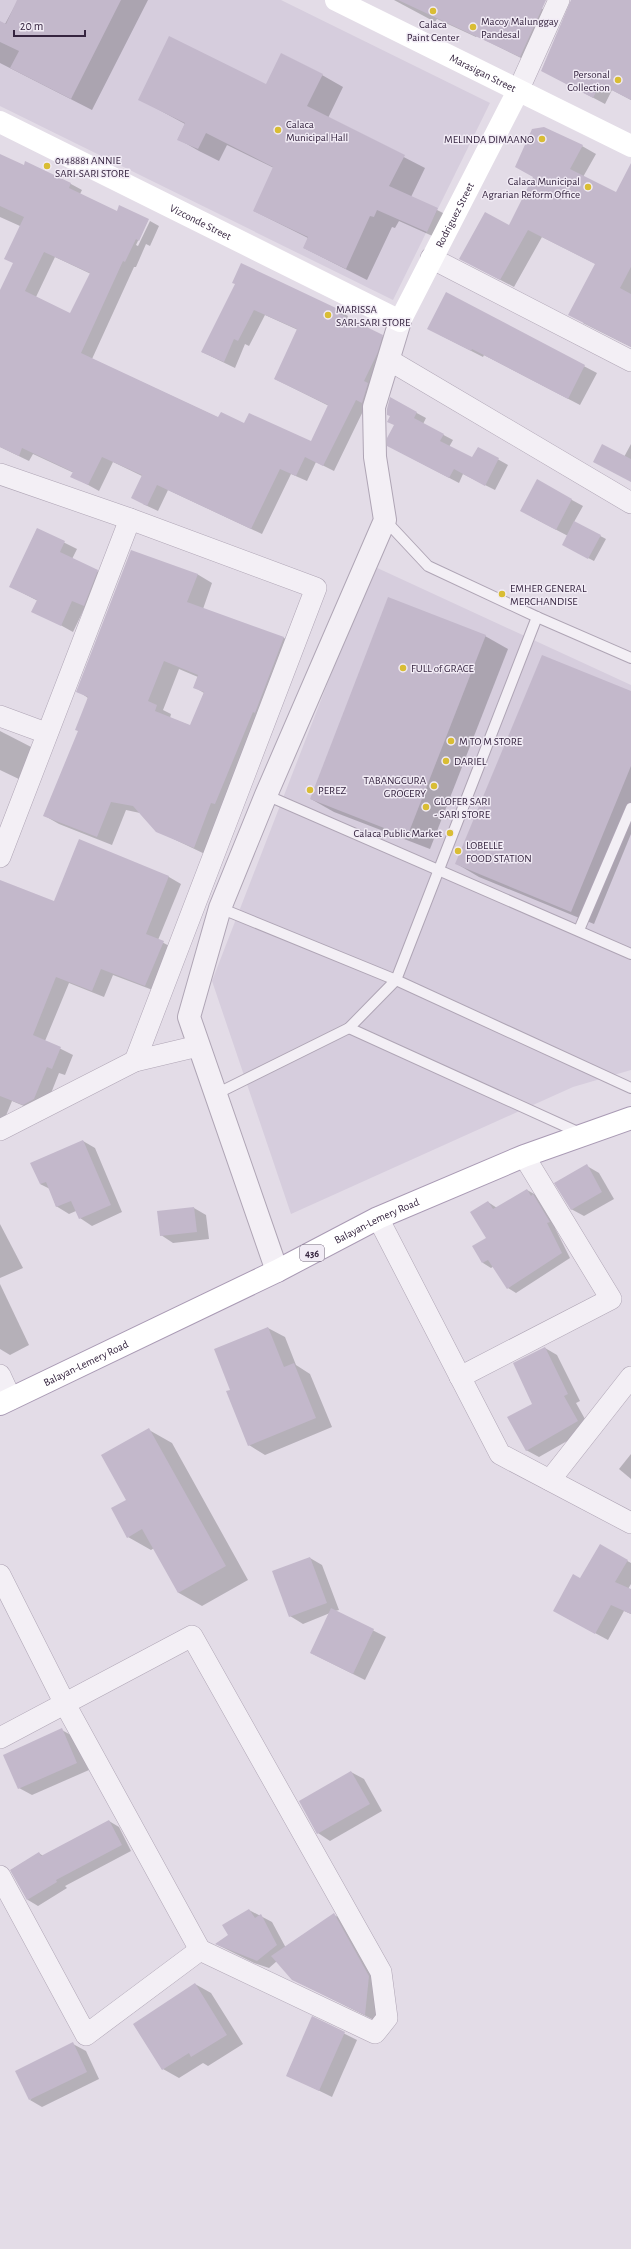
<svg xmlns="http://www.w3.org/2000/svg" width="631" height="2249" viewBox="0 0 631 2249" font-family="'Alegreya Sans',sans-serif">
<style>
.built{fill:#d6cddd}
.shadow{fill:#0003;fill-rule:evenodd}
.building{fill:#c3b8cb;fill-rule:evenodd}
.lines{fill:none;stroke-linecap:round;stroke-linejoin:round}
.service-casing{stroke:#afa5b5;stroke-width:12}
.minor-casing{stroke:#afa5b5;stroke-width:22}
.tertiary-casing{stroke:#afa5b5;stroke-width:24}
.primary-casing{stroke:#a99ab4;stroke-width:24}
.service{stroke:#f3eff5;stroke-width:10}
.minor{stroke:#f3eff5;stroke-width:21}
.tertiary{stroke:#f3eff5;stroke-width:22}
.secondary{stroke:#fff;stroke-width:22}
.primary{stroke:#fff;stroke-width:22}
.poi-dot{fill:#d9bd34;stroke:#f1ebf5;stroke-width:1.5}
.labels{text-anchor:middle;stroke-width:3;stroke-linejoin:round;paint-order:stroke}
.shield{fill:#f1ebf5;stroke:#6d6076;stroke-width:1}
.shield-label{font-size:10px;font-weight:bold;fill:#35243f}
.poi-label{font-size:11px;fill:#35243f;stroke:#f1ebf5;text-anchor:start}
.street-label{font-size:11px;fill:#35243f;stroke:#f1ebf5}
</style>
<rect width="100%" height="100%" fill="#e3dce7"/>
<!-- built -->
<g class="built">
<path d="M0,0H281L490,103L393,300L0,106Z"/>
<path d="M373,566L631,685V1070L573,1087L291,1214L212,981Z"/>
</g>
<!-- shadow -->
<g class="shadow">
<path d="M18,0H148L92,110L0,63V22L5,24Z"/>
<path d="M394,0H464L541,8L555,16L533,64L477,36L476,37L437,19L435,22Z"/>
<path d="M581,0H631V100L612,90L605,104L554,77Z"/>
<path d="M322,75L343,87L328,118L425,168L411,197L459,221L448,243L399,221L395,228L392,227L367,280L304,248L308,238L254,211L274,168L227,145L219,161L199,151L178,139L185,124L139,99L266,85Z"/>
<path d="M582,146L596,154L583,177L616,194L631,184V347L583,323L596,264L542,237L514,287L474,266Z"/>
<path d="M0,155L24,167L26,163L71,184L82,190L80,194L117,212L148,220L136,245L138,246L150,221L159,226L150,246L146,244L136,267H134L92,359L219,418L312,442L329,406L275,379L298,330L265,315L249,346L245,344L235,368L202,352L236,284L337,310L348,316L347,318L393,342L366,405L334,471L316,462L307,481L291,474L262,534L168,490L158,511L143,504L142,476L113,462L99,491L72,476L74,473L33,454L29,461L0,447V292L14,263L20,226L0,217ZM55,257L91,274L70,315L36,297Z"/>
<path d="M446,294L597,373L580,405L484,355L483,357L440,335Z"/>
<path d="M391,399L426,418L423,424L453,440L449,447L473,459L478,448L508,465L495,490L463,474L459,483L398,451L395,425L391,416Z"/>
<path d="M631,444V482L624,457Z"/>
<path d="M537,481L583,506L574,522L606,539L594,561L569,548L568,536L532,517Z"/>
<path d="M37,529L77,549L72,559L109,577L96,612L85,607L73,632L44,616L38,601L11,587Z"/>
<path d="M197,574L212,583L203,609L284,638L299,646L209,856L157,831L140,813L126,810L112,845L59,824L45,816L79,731L88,698L78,691ZM179,669L198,677L194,687L204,693L191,726L170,718L171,714L163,710Z"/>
<path d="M485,636L508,649L430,849L334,812L311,799Z"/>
<path d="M631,693V834L594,924L479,877L457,864Z"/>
<path d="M0,731L37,750L23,781L0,770Z"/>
<path d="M79,841L169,877L181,884L158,940L175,949L158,992L113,975L104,997L69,983L45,1041L73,1055L65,1075L59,1073L46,1106L36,1111L12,1101L0,1130V887L55,903Z"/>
<path d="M83,1141L95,1148L122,1212L92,1226L80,1218L76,1211L69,1214L56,1206L50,1189L40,1184Z"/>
<path d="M587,1166L599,1173L614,1199L584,1216L571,1209Z"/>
<path d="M527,1190L536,1195L558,1227L555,1228L570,1258L516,1293L508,1288L494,1266L491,1268L483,1263L488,1238V1202L497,1208Z"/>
<path d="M194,1208L206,1215L209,1239L173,1243L161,1235Z"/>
<path d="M0,1224L23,1268L0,1278Z"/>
<path d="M0,1284L29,1345L10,1355L0,1349Z"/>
<path d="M268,1328L285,1337L296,1365L310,1374L332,1427L265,1455L249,1445L231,1390Z"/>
<path d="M545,1348L557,1355L580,1401L576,1403L590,1428L539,1457L526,1450Z"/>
<path d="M149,1430L172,1443L248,1580L202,1606L179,1593L154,1548L151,1550L128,1537V1500Z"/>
<path d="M631,1454V1479L619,1469Z"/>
<path d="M600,1546L631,1563V1584L628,1589L631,1590V1614L624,1611L608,1640L567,1618L581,1580Z"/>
<path d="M310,1558L322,1565L339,1610L335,1611L386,1637L365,1680L311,1653L330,1613L303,1624L290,1616Z"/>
<path d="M62,1730L74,1737L89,1770L32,1795L19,1788Z"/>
<path d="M351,1772L364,1779L382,1811L330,1841L318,1833Z"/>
<path d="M109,1821L119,1827L131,1851L65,1886L67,1888L38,1906L28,1900L11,1870L39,1853L43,1856Z"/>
<path d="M249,1910L272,1922L286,1948L334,1915L351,1924L386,1986L382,2024L292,1979L277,1961L269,1968L254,1963L216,1944L230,1935Z"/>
<path d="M195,1984L211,1993L243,2044L208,2066L203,2063L179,2078L163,2069Z"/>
<path d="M313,2018L357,2040L332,2097L287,2075Z"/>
<path d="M73,2044L86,2051L99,2079L42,2107L30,2100Z"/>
</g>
<!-- building -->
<g class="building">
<path d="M17,0H121L71,99L10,68L19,51L0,42V21L6,24Z"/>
<path d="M398,0H546L520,57Z"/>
<path d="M571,0H631V100L600,84L593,98L541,71Z"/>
<path d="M169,36L266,84L281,53L323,74L307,106L405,155L389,186L438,208L427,232L377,210L374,217L370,216L346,269L303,248L308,237L253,211L273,167L206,133L198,149L177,140L185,123L138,100Z"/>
<path d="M544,127L583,145L570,169L616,192L631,163V267L620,288L631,294V347L568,315L595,264L528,230L500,280L459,259L485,212L509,225L533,177L515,167L532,129Z"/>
<path d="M0,154L24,165L25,161L71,183L69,188L117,211L119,205L149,219L139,241L136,239L125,262L123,261L81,353L218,417L221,412L244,423L249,413L311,441L328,405L274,379L297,329L254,310L238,341L234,339L224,362L201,352L235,284L232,283L241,263L338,309L336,312L383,335L378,352L364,381L368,383L362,403L356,400L323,466L305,457L296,476L280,469L251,529L157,485L147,506L131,498L142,475L102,457L88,485L70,477L73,472L22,448L19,456L0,447V290L13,263L4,259L24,217L0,206ZM44,252L90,273L70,313L25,291Z"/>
<path d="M446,292L585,365L568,399L472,349L471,351L427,329Z"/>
<path d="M390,397L417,412L414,418L444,434L440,441L472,457L478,447L499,458L485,486L454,469L449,478L387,446V438L394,425L387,422L390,416L387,415V409Z"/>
<path d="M602,444L631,459V482L593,462Z"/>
<path d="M537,479L572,499L556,530L520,511Z"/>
<path d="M574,521L601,535L588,559L562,545Z"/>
<path d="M37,528L65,541L60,552L98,570L84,606L72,601L61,626L31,612L37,600L9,587Z"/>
<path d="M131,550L198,574L187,602L284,637L255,713L253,712L215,804L211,803L194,848L156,832L133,806L111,802L97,837L43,816L78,731L75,730L88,697L76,692ZM164,661L198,675L193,688L204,692L190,725L155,711L157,705L148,701Z"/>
<path d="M388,597L486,635L407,837L310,799Z"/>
<path d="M542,655L631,691V766L571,912L455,864Z"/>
<path d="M79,839L169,876L146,934L164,941L145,986L101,969L92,991L56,977L33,1035L61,1047L52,1069L47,1067L34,1099L23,1105L0,1096V880L54,901Z"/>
<path d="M83,1140L111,1205L79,1219L71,1201L56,1207L46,1182L40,1184L30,1163Z"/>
<path d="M587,1164L602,1192L571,1210L554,1183Z"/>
<path d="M527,1189L531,1196L533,1194L550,1222L547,1223L562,1253L507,1289L488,1260L482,1263L472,1246L486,1238L470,1212L488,1201L493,1209Z"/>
<path d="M194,1207L197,1232L160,1236L157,1211Z"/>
<path d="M268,1327L284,1367L294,1363L316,1418L248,1446L226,1391L230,1390L214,1349Z"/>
<path d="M545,1347L568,1394L564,1396L578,1421L526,1451L507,1417L532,1404L513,1363Z"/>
<path d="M149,1428L226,1566L178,1593L142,1529L127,1538L111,1508L126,1500L101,1455Z"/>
<path d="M600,1544L628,1560L615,1582L631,1589V1614L611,1605L595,1634L553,1611L573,1574L580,1578Z"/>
<path d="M310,1557L327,1603L289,1617L272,1571Z"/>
<path d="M331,1608L374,1629L353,1674L310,1653Z"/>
<path d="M62,1728L77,1763L18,1789L3,1755Z"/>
<path d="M351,1771L370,1804L317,1834L299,1801Z"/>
<path d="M109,1820L122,1845L56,1880L57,1882L27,1900L10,1870L39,1852L41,1856Z"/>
<path d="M249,1909L255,1918L261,1914L277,1945L257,1961L215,1944L228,1935L222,1925Z"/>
<path d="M334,1913L369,1976L365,2015L292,1980L271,1956Z"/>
<path d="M195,1983L227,2035L191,2057L189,2053L162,2070L133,2024Z"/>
<path d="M312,2016L345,2032L319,2091L286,2076Z"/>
<path d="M73,2042L87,2072L29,2100L15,2071Z"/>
</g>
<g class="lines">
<defs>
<g id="service">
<path d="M385,520L428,566L537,617L631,658"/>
<path d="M266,795L631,954"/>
<path d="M220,908L396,980L631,1088"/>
<path d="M579,930L631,808"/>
<path d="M349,1028L580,1133"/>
<path d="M216,1094L349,1028L396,980L537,617"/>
</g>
<g id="minor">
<path d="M518,91L559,0"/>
<path d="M431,258L631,361"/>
<path d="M389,360L631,503"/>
<path d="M0,474L130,519L316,588L135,1061"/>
<path d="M0,716L46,733"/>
<path d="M0,857L130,519"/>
<path d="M0,1130L135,1061L198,1046"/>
<path d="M378,1218L500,1454L631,1523"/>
<path d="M0,1375L11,1399"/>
<path d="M460,1377L611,1299L524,1156"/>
<path d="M550,1480L631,1377"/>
<path d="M0,1575L65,1704L200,1950"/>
<path d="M0,1738L192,1636L381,1972L387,2018L375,2033L200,1950L86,2035L0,1876"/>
</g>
<path id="tertiary" d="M277,1271L189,1017L220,908L266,795L385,520L375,457L374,407L400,321"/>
<g id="primary">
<path id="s3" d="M0,1404L277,1271L378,1218L524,1156L631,1118"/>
</g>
</defs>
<!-- service casing -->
<use href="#service" class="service-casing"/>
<!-- minor casing -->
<use href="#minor" class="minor-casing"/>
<!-- tertiary casing -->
<use href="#tertiary" class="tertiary-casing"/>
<!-- primary casing -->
<use href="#primary" class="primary-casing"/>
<!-- service -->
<use href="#service" class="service"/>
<!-- minor -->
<use href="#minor" class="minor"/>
<!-- tertiary -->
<use href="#tertiary" class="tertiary"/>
<!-- secondary -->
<g class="secondary">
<path id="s1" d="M336,0L631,146"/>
<path id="s2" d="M0,122L400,321L518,91"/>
</g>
<!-- primary -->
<use href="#primary" class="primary"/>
</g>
<!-- markers -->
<g class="poi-dot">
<circle cx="433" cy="11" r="4"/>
<circle cx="473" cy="27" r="4"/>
<circle cx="618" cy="80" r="4"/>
<circle cx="278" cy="130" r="4"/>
<circle cx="542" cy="139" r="4"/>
<circle cx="47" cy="166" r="4"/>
<circle cx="588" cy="187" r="4"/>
<circle cx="328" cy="315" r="4"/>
<circle cx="502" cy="594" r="4"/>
<circle cx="403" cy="668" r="4"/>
<circle cx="451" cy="741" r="4"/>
<circle cx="446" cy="761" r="4"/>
<circle cx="434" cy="786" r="4"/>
<circle cx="310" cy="790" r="4"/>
<circle cx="426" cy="807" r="4"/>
<circle cx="450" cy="833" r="4"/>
<circle cx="458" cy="851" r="4"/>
</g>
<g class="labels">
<!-- shield labels -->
<rect class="shield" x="300" y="1245" width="24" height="16" rx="3"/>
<g class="shield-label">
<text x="312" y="1257">436</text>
</g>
<!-- poi labels -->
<g class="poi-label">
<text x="481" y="25">Macoy Malunggay<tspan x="481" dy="13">Pandesal</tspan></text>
<text x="433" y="28" text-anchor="middle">Calaca<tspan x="433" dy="13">Paint Center</tspan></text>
<text x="610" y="78" text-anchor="end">Personal<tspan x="610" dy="13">Collection</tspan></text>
<text x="286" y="128">Calaca<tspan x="286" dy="13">Municipal Hall</tspan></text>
<text x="534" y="143" text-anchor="end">MELINDA DIMAANO</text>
<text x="55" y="164">0148881 ANNIE<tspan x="55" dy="13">SARI-SARI STORE</tspan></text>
<text x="580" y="185" text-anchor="end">Calaca Municipal<tspan x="580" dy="13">Agrarian Reform Office</tspan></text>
<text x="336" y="313">MARISSA<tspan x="336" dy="13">SARI-SARI STORE</tspan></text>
<text x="510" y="592">EMHER GENERAL<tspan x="510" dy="13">MERCHANDISE</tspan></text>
<text x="411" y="672">FULL of GRACE</text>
<text x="459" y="745">M TO M STORE</text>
<text x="454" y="765">DARIEL</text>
<text x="426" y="784" text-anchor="end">TABANGCURA<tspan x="426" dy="13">GROCERY</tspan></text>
<text x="318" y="794">PEREZ</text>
<text x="434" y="805">GLOFER SARI<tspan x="434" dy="13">- SARI STORE</tspan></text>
<text x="442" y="837" text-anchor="end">Calaca Public Market</text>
<text x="466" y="849">LOBELLE<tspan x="466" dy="13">FOOD STATION</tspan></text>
</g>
<!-- street labels -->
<g class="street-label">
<text dy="4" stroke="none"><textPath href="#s1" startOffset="164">Marasigan Street</textPath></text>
<text dy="4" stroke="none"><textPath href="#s2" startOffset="566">Rodriguez Street</textPath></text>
<text dy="4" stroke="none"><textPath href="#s2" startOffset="224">Vizconde Street</textPath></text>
<text dy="4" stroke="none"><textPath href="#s3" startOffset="419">Balayan-Lemery Road</textPath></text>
<text dy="4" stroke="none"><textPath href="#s3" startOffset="95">Balayan-Lemery Road</textPath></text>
</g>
</g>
<!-- scale -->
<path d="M14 30v6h71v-6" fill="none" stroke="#35243f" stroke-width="2"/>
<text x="20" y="30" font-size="12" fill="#35243f" stroke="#f1ebf5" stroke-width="3" paint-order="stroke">20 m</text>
</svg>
